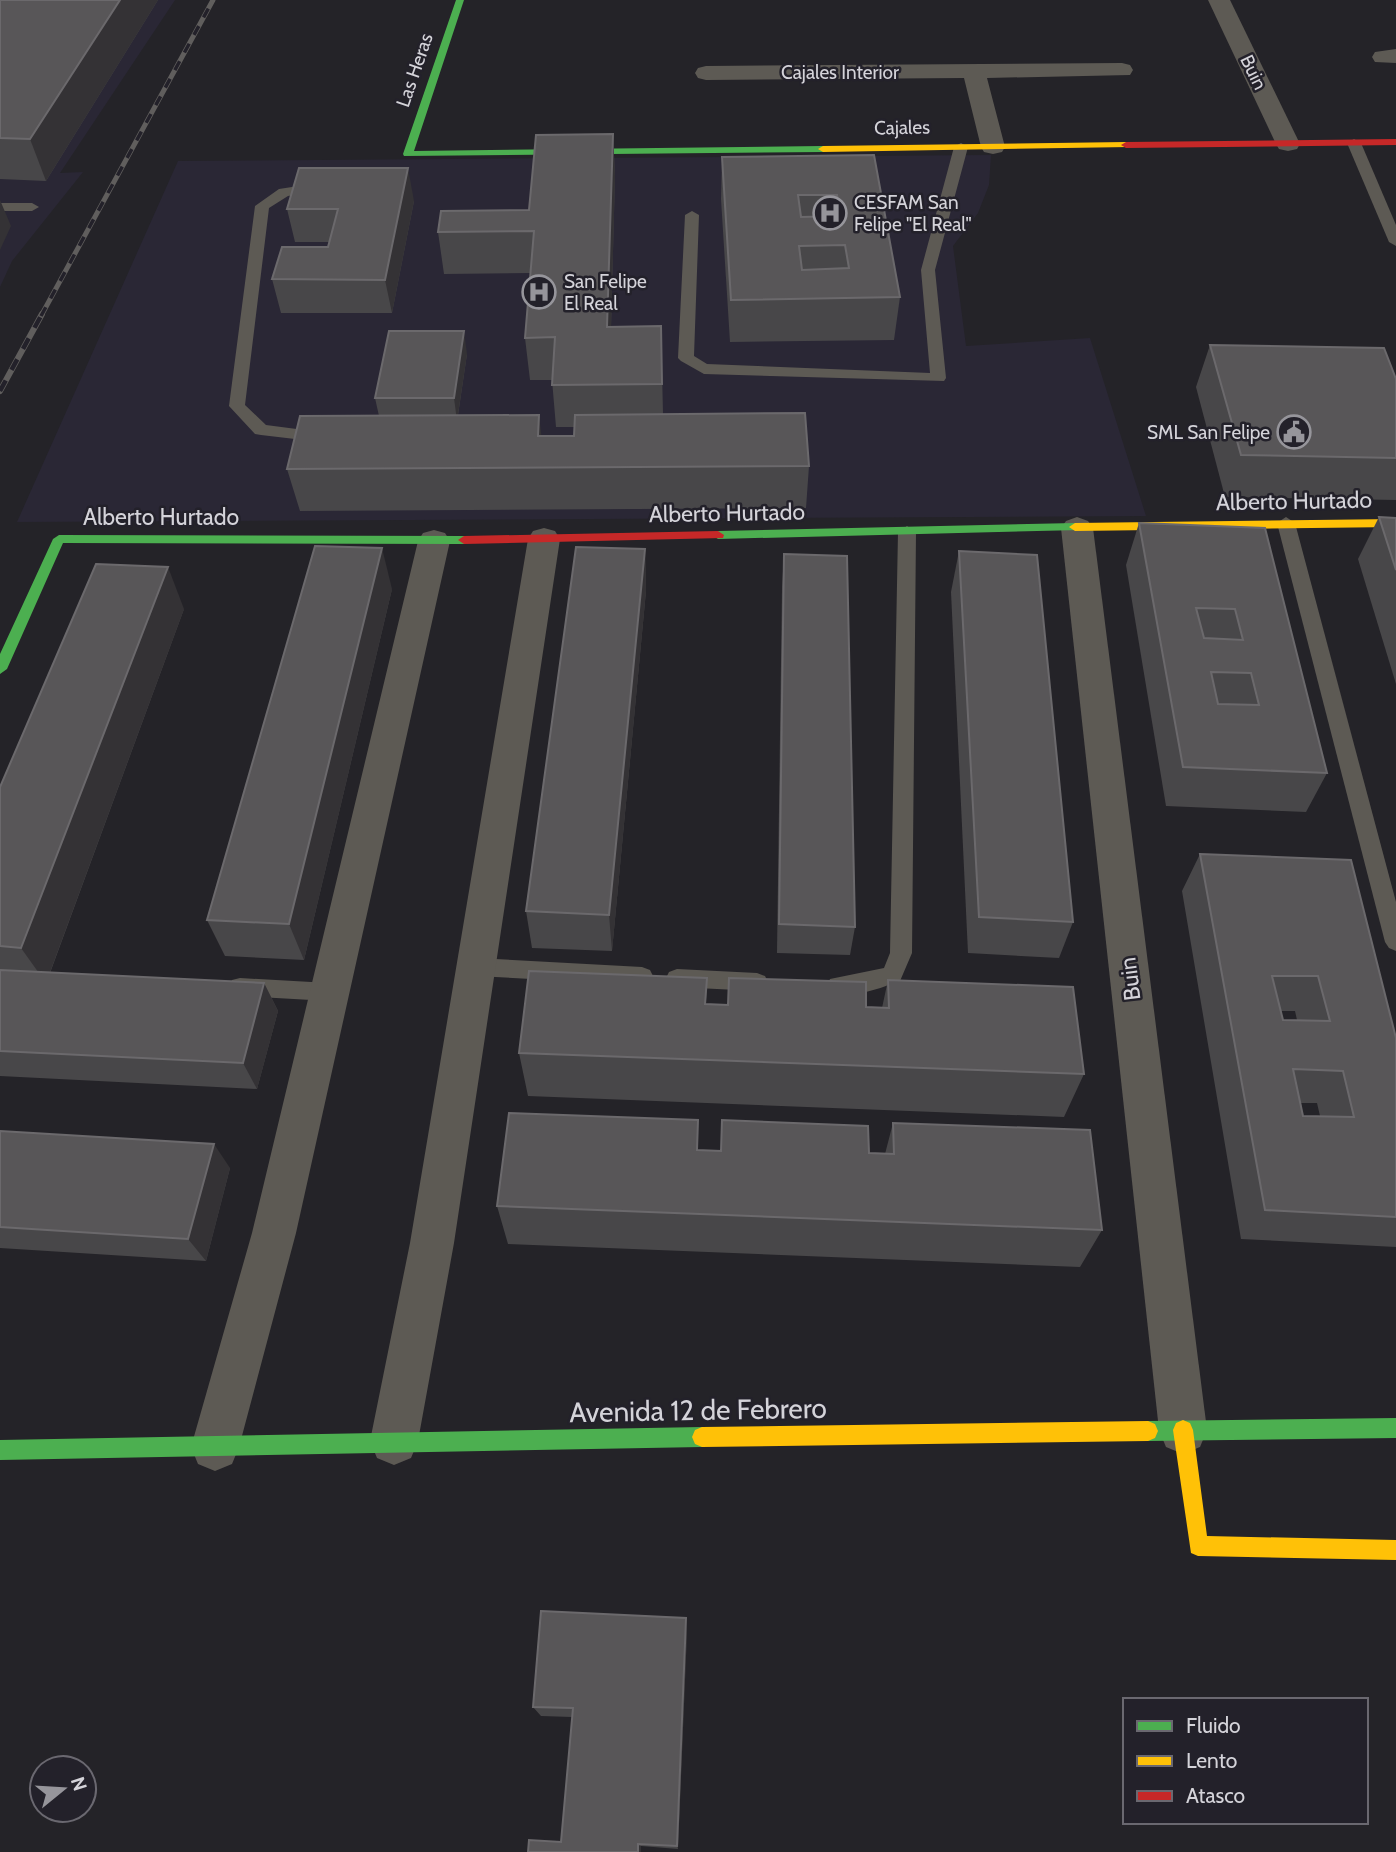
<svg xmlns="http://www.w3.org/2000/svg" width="1396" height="1852" viewBox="0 0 1396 1852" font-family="Cabin,sans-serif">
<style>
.built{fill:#2a2735}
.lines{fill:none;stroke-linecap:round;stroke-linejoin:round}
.lane{fill:#5d5a54;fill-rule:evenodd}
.street{fill:#5d5a54;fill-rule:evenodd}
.fast{fill:#4caf50;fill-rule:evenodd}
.slow{fill:#ffc107;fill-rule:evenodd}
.jam{fill:#c62828;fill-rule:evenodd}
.rail-far1-casing{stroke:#605e5d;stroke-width:5}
.rail-casing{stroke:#605e5d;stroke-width:6}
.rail-far1{stroke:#23212a;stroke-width:3.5;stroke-dasharray:10;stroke-linecap:butt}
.rail{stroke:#23212a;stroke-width:4.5;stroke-dasharray:12;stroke-linecap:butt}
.wall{fill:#484749;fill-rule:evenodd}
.shaded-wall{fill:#343235}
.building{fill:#585658;stroke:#6b696c;stroke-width:2;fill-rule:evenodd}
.labels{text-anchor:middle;stroke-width:5;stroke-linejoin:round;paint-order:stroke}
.far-street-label{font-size:19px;fill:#d4d3d9;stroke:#23212a}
.far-poi-label{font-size:19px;fill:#d4d3d9;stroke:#23212a;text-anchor:start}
.street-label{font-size:23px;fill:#d4d3d9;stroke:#23212a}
.near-street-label{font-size:28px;fill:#d4d3d9;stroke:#23212a}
</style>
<rect width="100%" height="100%" fill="#242328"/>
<!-- built -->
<g class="built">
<path d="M0,0H175L60,173L83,172L12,261L0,287Z"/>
<path d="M991,155L989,185L978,213L953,246L966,346L1090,338L1146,516L17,522L178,161Z"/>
</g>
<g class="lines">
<!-- lane -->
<g class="lane">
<path d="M1354,139L1361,143L1396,225V246L1389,242L1347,143Z"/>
<path d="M961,143L968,147L935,270L946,378L944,381L704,374L681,361L678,358L685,215L692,211L699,215L694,356L707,364L930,373L921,270L954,147Z"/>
<path d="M318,183L325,187L323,190L288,196L269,208L245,405L266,425L312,431L320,436L312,441L261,435L255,434L229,406L255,206L279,189Z"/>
<path d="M0,203H32L39,207L32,211H0Z"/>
<path d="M1286,517L1295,523L1396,902V951L1389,948L1385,942L1277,523Z"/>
<path d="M907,526L916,532L912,953L900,981C880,988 851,1000 830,993L827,986L830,979L884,968L890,953L898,532Z"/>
<path d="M476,958L642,967L650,970L653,976L650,982L642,985L476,976L468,973L465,967L468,961Z"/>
<path d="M677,969L757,973L765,976L768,982L765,988L757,991L677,987L669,984L666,978L669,972Z"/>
<path d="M240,978L329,983L337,985L340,992L337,999L329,1001L240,996L232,994L229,987L232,980Z"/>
</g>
<!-- street -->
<g class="street">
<path d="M1208,0H1230L1300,144L1297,149L1288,151L1279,149L1276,144Z"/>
<path d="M1396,49V63L1375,62L1372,57L1375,52Z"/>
<path d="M1122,63L1130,65L1133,70L1130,75L987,78L1005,147L1002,152L993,154L984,152L981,147L964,78L706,80L698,78L695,73L698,68L706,66Z"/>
<path d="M1077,517L1088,521L1093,528L1207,1430L1200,1447L1183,1454L1166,1447L1159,1430L1061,528L1066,521Z"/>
<path d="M544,528L555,531L560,539L454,1243L418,1441L411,1458L394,1465L377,1458L370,1441L410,1243L528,539L533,531Z"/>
<path d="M434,530L445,533L450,541L296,1233L239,1447L232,1464L215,1471L198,1464L191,1447L252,1233L418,541L423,533Z"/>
</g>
<!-- fast -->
<g class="fast">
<path d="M456,0H464L414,151L823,146L828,149L823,152L404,156L403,154Z"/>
<path d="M1075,523L1080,524V530L718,539L712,535L718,531Z"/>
<path d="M59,535L464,536L470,540L464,544L63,543L7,669L0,674V654L53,539Z"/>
<path d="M1396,1418V1438L1148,1441L1141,1438L1138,1431L1141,1424L1148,1421Z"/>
<path d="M702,1427L709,1430L712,1437L709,1444L702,1447L0,1460V1440Z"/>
</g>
<!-- slow -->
<g class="slow">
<path d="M1126,142L1130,143V147L823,152L818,149L823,146Z"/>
<path d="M1396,519V527L1075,531L1069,527L1075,523Z"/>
<path d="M1183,1420L1190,1423L1193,1430L1207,1536L1396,1540V1560L1198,1556L1191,1553L1173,1430L1176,1423Z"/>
<path d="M1148,1421L1155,1424L1158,1431L1155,1438L1148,1441L702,1447L695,1444L692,1437L695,1430L702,1427Z"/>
</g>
<!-- jam -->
<g class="jam">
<path d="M1396,139V145L1126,148L1121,145L1126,142Z"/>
<path d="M718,531L724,535L723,538L464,544L458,540L464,536Z"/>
</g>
<defs>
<path id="rail-far1" d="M41,316L213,0"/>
<path id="rail" d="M0,391L42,314"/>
</defs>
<!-- rail-far1 casing -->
<use href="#rail-far1" class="rail-far1-casing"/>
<!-- rail casing -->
<use href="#rail" class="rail-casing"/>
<!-- rail-far1 -->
<use href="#rail-far1" class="rail-far1"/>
<!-- rail -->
<use href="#rail" class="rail"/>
</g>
<!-- wall -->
<g class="wall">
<path d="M0,0H158L46,181L0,179Z"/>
<path d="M613,134L615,176L611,327L661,326L663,414L809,466L806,508L300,511L287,469L379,416L375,398L467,354L458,415L541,436H574L575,427H556L552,380H530L525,338L531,273L444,274L438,232L529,210Z"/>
<path d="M874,155L900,297L894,340L730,342L721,199L722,157Z"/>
<path d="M414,201L392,313H281L272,279L328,247L330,242H295L287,209Z"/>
<path d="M1210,345L1396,379V500L1225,497L1196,387Z"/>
<path d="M1379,517L1396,518V684L1358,559Z"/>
<path d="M1139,523L1265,528L1327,773L1306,812L1166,806L1126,565Z"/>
<path d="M645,549L646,591L612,951L532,948L526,911Z"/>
<path d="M959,551L1073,922L1059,958L968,953L951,592Z"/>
<path d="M784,554L855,927L850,955L777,953L782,587Z"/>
<path d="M392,589L304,960L225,956L207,920Z"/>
<path d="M184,609L50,973L264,983L278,1011L257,1089L0,1076V787Z"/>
<path d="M1200,854L1396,1038V1247L1241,1239L1182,891ZM1281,1011H1295L1297,1020H1283ZM1301,1103H1317L1320,1116H1303Z"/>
<path d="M707,978L706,1004L882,1008L888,980L1084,1074L1064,1117L528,1096L519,1053Z"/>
<path d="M893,1123L1102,1230L1080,1267L508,1244L497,1206L698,1150L885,1154Z"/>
<path d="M0,1131L230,1168L206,1261L0,1248Z"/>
<path d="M687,1632L678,1849L641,1846V1852H528L561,1842L572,1717L541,1716L533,1707Z"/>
</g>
<!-- shaded-wall -->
<g class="shaded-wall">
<path d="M120,0H158L46,181L30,139Z"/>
<path d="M613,134L615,176L610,369L607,327Z"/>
<path d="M408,168L414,201L392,313L385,280Z"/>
<path d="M0,200L11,226L0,250Z"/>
<path d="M464,331L467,354L457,421L454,398Z"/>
<path d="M539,415L544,457L538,436Z"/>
<path d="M382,548L392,589L304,960L289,924Z"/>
<path d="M645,549L646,591L612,951L609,915Z"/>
<path d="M168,567L184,609L46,983L21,948Z"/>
<path d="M264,983L278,1011L257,1089L243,1063Z"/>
<path d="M214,1144L230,1168L206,1261L188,1239Z"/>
<path d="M686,1618L687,1632L678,1849L677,1846Z"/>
<path d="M638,1844L641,1846V1852H638Z"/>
</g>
<!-- building -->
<g class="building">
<path d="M0,0H120L30,139L0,138Z"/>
<path d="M613,134L607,327L661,326L662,384L552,385L555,337L525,338L534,231L438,232L441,211L529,210L536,135Z"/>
<path d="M874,155L900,297L731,300L722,157ZM798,195H837L841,216L801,217ZM845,245L849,268L802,270L799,246Z"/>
<path d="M299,168H408L385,280L272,279L282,247H328L338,209H287Z"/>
<path d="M389,331H464L454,398H375Z"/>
<path d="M1210,345L1384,348L1396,379V458L1241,455Z"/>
<path d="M805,413L809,466L287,469L300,416L539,415L538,436H574L575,415Z"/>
<path d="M1379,517L1396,518V570Z"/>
<path d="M1139,523L1265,528L1327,773L1183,767ZM1196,608L1235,609L1243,640L1204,638ZM1211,672L1251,673L1259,705L1218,704Z"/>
<path d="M315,546L382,548L289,924L207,920Z"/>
<path d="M576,547L645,549L609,915L526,911Z"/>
<path d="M959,551L1037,555L1073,922L979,917Z"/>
<path d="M784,554L847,556L855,927L779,924Z"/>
<path d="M96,564L168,567L21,948L0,946V787Z"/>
<path d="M1200,854L1351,860L1396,1038V1217L1265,1210ZM1272,976H1318L1330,1021L1283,1020ZM1293,1069L1343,1071L1354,1117L1303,1116Z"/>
<path d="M0,970L264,983L243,1063L0,1051Z"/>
<path d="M529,971L707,978L705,1004L728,1005L729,978L866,982V1007L889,1008L888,980L1073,987L1084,1074L519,1053Z"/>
<path d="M509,1113L698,1120L697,1150L721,1151L722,1120L868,1126L869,1153L894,1154L893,1123L1090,1130L1102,1230L497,1206Z"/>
<path d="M0,1131L214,1144L188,1239L0,1227Z"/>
<path d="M541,1611L686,1618L677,1846L638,1844V1852H528L529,1840L561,1842L573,1708L533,1707Z"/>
</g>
<!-- icons -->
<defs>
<symbol id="hospital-ring" viewBox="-11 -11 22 22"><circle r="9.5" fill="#23212a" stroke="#96959b" stroke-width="1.5"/><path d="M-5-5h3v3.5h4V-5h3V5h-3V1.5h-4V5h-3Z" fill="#96959b"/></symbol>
<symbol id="civic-ring" viewBox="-11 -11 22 22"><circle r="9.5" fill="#23212a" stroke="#96959b" stroke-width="1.5"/><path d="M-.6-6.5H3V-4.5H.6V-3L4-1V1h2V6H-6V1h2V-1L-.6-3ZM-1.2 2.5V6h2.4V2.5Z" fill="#96959b"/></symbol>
</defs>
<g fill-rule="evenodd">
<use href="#hospital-ring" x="811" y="194" width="38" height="38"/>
<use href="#hospital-ring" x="520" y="273" width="38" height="38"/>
<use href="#civic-ring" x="1275" y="413" width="38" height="38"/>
</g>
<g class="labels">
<!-- far-street labels -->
<g class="far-street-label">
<text transform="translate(414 70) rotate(-71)" y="7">Las Heras</text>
<text x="840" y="79">Cajales Interior</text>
<text transform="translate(1254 72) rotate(64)" y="7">Buin</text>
<text transform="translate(902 127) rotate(-1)" y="7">Cajales</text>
</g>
<!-- far-poi labels -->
<g class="far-poi-label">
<text x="854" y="209">CESFAM San<tspan x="854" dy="22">Felipe "El Real"</tspan></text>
<text x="564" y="288">San Felipe<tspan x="564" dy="22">El Real</tspan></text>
<text x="1270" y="439" text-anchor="end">SML San Felipe</text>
</g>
<!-- street labels -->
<g class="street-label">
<text transform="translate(1294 501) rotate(-1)" y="8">Alberto Hurtado</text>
<text transform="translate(727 513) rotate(-1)" y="8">Alberto Hurtado</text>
<text x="161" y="525">Alberto Hurtado</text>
<text transform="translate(1130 979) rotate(-97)" y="8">Buin</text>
</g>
<!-- near-street labels -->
<g class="near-street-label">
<text transform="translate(698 1410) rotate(-1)" y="10">Avenida 12 de Febrero</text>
</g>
</g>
<!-- legend -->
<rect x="1123" y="1698" width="245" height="126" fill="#23212a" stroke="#6a6870" stroke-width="2"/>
<rect x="1137" y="1721" width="35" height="10" fill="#4caf50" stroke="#6a6870" stroke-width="2"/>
<text x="1186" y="1733" font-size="21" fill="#d4d3d9">Fluido</text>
<rect x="1137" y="1756" width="35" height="10" fill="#ffc107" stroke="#6a6870" stroke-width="2"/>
<text x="1186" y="1768" font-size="21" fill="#d4d3d9">Lento</text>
<rect x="1137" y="1791" width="35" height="10" fill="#c62828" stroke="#6a6870" stroke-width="2"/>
<text x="1186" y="1803" font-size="21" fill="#d4d3d9">Atasco</text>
<!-- north arrow -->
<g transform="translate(63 1789) rotate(72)"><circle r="33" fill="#23212a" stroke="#6a6870" stroke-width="2"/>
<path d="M0-5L12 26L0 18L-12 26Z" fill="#96959b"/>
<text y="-10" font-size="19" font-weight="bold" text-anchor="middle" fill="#d4d3d9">N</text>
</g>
</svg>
